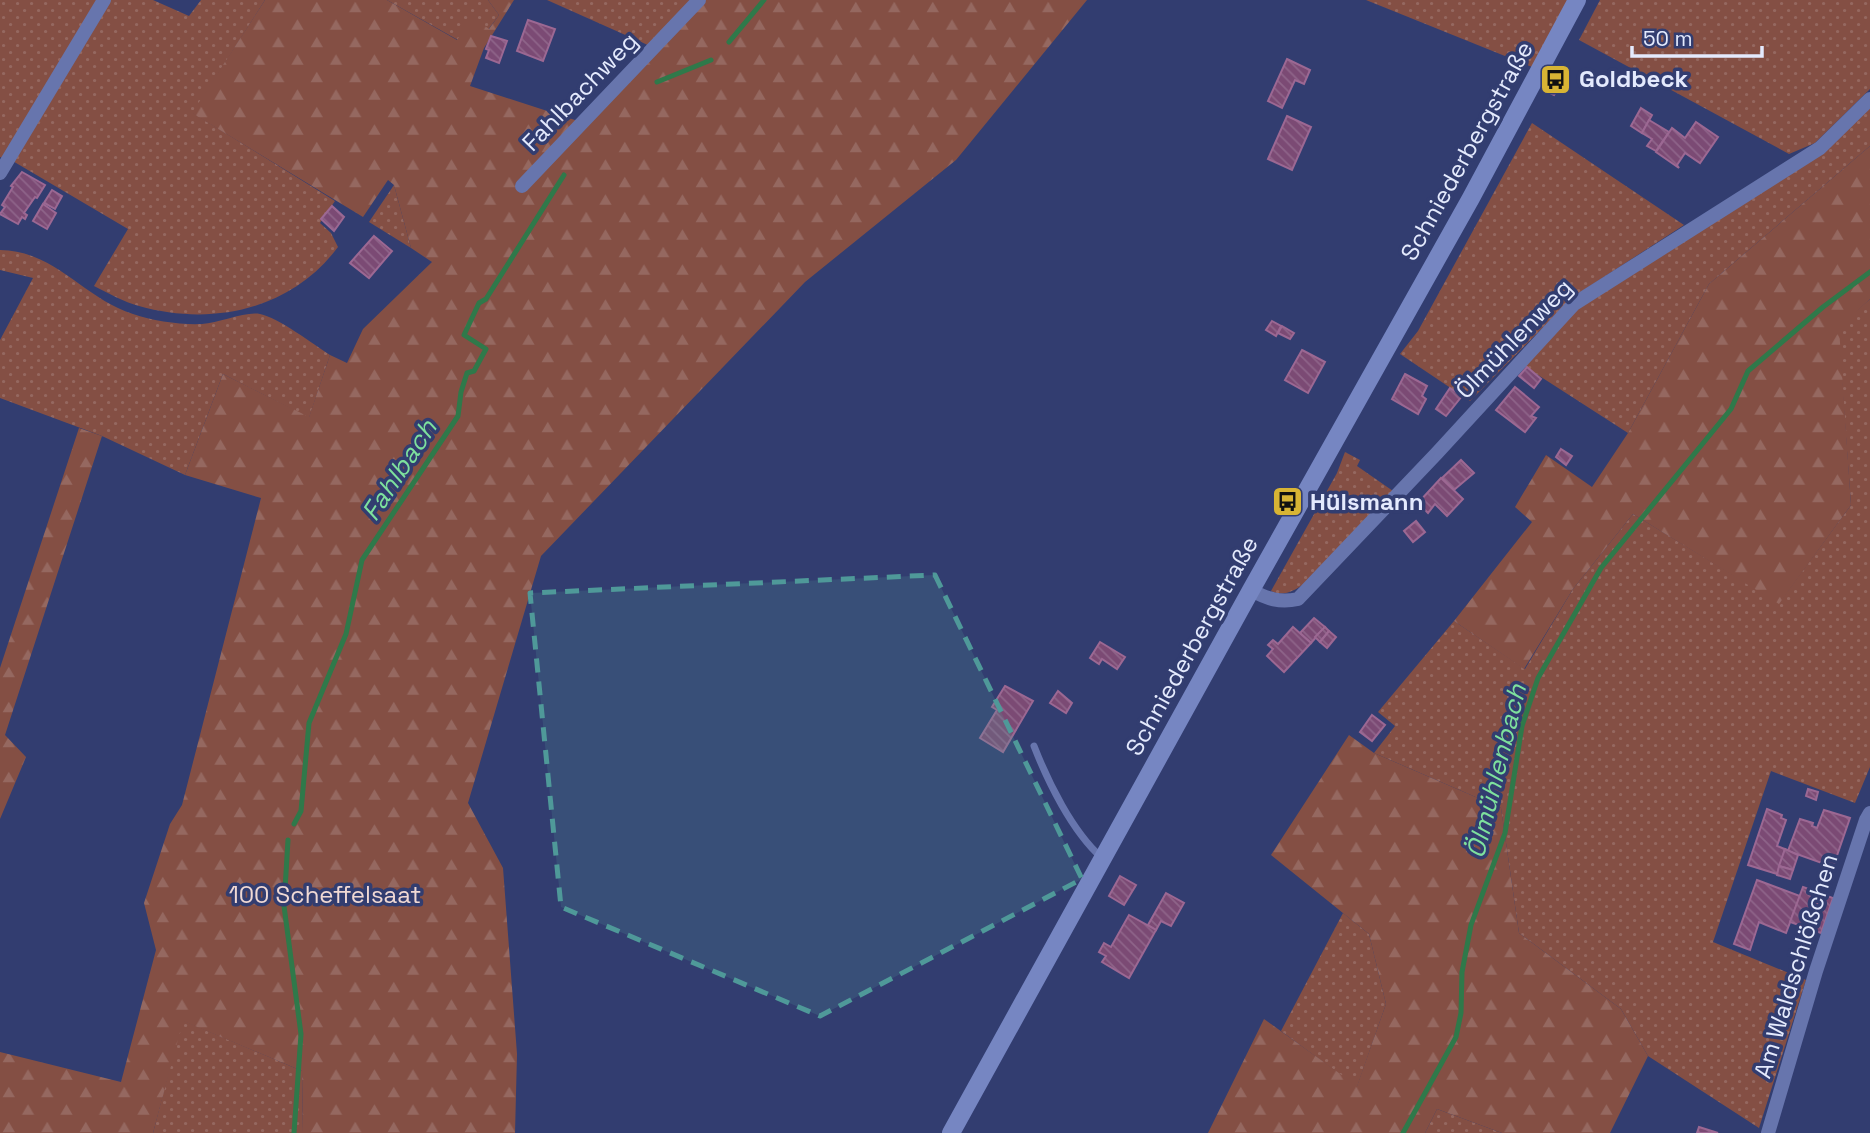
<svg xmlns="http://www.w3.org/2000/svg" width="1870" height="1133" viewBox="0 0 1870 1133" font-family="'Space Grotesk',sans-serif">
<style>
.grass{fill:url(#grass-dots)}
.forest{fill:url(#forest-firs)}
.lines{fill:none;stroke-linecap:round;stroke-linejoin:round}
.stream{stroke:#2f794a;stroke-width:5}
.building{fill:url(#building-back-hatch);stroke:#9c6893;stroke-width:2}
.lane{stroke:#6775ad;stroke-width:7}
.street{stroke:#6775ad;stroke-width:14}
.secondary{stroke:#7686c2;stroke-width:18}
.marked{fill:#4f9999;fill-opacity:0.2;stroke:#4f9999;stroke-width:5;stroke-dasharray:14 9;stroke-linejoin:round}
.labels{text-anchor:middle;stroke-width:7;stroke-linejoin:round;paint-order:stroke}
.poi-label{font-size:24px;font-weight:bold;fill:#e4eafd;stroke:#323d70;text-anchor:start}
.street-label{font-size:24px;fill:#e4eafd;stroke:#323d70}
.park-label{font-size:24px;fill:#f0d9d4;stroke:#323d70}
.water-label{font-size:26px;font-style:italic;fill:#7ee19d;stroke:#323d70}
</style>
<defs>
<pattern id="grass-dots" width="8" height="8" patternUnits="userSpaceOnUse" patternTransform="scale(1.75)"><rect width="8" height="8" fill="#844f44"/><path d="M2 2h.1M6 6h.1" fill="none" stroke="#956860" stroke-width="1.8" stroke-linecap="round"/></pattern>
<pattern id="forest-firs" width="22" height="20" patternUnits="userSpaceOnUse" patternTransform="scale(1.75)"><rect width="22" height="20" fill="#844f44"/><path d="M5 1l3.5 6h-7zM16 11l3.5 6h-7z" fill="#956860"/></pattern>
<pattern id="building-back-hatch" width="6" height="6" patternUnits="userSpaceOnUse" patternTransform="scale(1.75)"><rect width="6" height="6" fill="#7b4a74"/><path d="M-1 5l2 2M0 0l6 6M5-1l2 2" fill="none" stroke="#8e6489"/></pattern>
</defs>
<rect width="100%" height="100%" fill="#323d70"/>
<!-- grass -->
<g class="grass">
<path d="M0,0H98L2,158L0,157Z"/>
<path d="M110,0H153L189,16L201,0H265L193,113L335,201L320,223L331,233L338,247C292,309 213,327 139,306C124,302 108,293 94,286L128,229L11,160Z"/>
<path d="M387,0H488L499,15L488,30L458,40Z"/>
<path d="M547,0H694L650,46Z"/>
<path d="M1366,0H1569L1532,67Z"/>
<path d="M1600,0H1870V89L1815,143L1789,154L1579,40Z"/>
<path d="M1870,105V146L1709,284L1628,433L1521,364L1576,307L1824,151Z"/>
<path d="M1532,123L1684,225L1573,297L1470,401L1400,354L1418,331Z"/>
<path d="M394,185L411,248L369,222Z"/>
<path d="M0,250C56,251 83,298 133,314C153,321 181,325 202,324C219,323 246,311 260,314C279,318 313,344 330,355L309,418L223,374L185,475L102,436L0,398V340L33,278L0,270Z"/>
<path d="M1870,299V767L1855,803L1771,771L1713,942L1806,980L1759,1128L1648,1056L1621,1009L1519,933L1501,808L1374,753L1395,726L1378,712L1454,621L1525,669L1573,589L1633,514L1779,603L1851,505L1838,327Z"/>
<path d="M1345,452L1360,460L1357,466L1393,491L1304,584C1294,591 1283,597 1271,591L1337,473Z"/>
<path d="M1343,913L1369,934L1386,1004L1357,1087L1281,1031Z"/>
<path d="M182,1020L302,1071L303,1133H153Z"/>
<path d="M1437,1109L1502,1133H1425Z"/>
</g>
<!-- forest -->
<g class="forest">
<path d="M265,0H387L457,40L472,17L489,29L499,15L488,0H514L484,48L470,86L578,121L704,0H1087L956,160L805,282L541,556L468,803L503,868L517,1054L515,1133H303L302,1071L183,1021L153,1133H0V1052L121,1082L156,950L144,903L170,824L182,805L261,498L185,475L223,374L309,417L330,355L347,363L363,329L432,262L411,248L394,185L388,180L363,217L192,113Z"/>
<path d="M1870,146V299L1839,328L1851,505L1779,604L1633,514L1573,589L1524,669L1454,621L1532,522L1515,507L1546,455L1592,487L1628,433L1709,284Z"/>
<path d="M79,428L102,436L5,735L26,757L0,819V668Z"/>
<path d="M1349,735L1374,753L1501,808L1519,933L1621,1009L1648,1056L1610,1133H1502L1437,1109L1425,1133H1208L1264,1019L1357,1086L1386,1004L1369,934L1271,855Z"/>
</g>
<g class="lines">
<!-- stream -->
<g class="stream">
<path d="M729,42L764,0"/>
<path d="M657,82L711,60"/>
<path d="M294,824L301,811L309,723L346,634L362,560L458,416L461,392L467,373L474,371L486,349L464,335L479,303L486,299L564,175"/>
<path d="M288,840L284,906L301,1034L294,1133"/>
<path d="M1403,1133L1456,1037L1461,1013L1462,972L1471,925L1505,833L1522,726L1538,678L1601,568L1731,409L1748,371L1823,307L1870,272"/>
</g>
</g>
<!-- building -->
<g class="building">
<path d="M528,20L555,29L543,61L517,51Z"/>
<path d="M491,36L507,41L499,63L486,58L489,50L486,49Z"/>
<path d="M1287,59L1310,70L1304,84L1295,80L1282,108L1268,101Z"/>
<path d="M1555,83L1560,86L1554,95L1550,93Z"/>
<path d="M1641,108L1652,115L1642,133L1631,126Z"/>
<path d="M1287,116L1311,127L1292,170L1268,159Z"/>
<path d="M1649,120L1669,132L1656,151L1647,146L1652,139L1642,133Z"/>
<path d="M1696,122L1718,137L1700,163L1685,153L1677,165L1679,168L1656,152L1672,128L1685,138Z"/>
<path d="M22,172L45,185L37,198L35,197L24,213L27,215L25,219L22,217L18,224L0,214L5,207L2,205L13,187L11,186Z"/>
<path d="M52,190L62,196L55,209L44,203Z"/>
<path d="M43,204L56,213L47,229L33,221Z"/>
<path d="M332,206L344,217L334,231L321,219Z"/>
<path d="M374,236L392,251L369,278L350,263Z"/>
<path d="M1272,321L1281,326L1276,336L1266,330Z"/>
<path d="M1282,326L1294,333L1290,339L1278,333Z"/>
<path d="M1302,350L1325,362L1308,393L1285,380Z"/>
<path d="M1527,367L1541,379L1534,388L1519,376Z"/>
<path d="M1405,374L1427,386L1422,396L1426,399L1418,414L1392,399Z"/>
<path d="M1515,387L1539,407L1531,416L1536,418L1525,432L1496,410Z"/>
<path d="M1450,388L1462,396L1446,416L1436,409Z"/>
<path d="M1561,449L1572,456L1566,465L1556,457Z"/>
<path d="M1461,460L1474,473L1454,490L1442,478Z"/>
<path d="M1441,478L1463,499L1447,516L1435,504L1428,513L1418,503Z"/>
<path d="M1416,521L1425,532L1413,542L1404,531Z"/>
<path d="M1314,618L1325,627L1311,643L1300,633Z"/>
<path d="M1293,627L1311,643L1284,672L1267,656L1273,649L1268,645L1273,640L1278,644Z"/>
<path d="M1325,627L1329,631L1320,642L1315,637Z"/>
<path d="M1329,631L1336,637L1327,648L1320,642Z"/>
<path d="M1100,642L1125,657L1117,669L1102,659L1099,664L1090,658Z"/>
<path d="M1005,686L1033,701L1003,752L980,738L997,710L992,707Z"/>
<path d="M1058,691L1072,703L1066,713L1050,703Z"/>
<path d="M1372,715L1385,725L1372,741L1360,732Z"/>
<path d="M1808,789L1818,792L1816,800L1806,796Z"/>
<path d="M1767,809L1782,815L1781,818L1786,820L1777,846L1785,849L1777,874L1748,865Z"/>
<path d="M1824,810L1850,818L1833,867L1788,851L1800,819L1813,823L1812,826L1817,828Z"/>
<path d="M1785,849L1798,855L1793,870L1779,866Z"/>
<path d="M1779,866L1793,870L1790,879L1777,875Z"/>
<path d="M1120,876L1136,885L1124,905L1109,896Z"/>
<path d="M1757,880L1800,896L1786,933L1759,922L1750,950L1734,944Z"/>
<path d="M1803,887L1833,898L1821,933L1790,922Z"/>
<path d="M1166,893L1184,903L1171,926L1161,921L1156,930L1148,925Z"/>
<path d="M1129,915L1156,930L1129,978L1102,962L1106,956L1099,952L1104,943L1111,947Z"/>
<path d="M1699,1127L1718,1133H1697Z"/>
</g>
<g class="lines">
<!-- lane -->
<path class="lane" d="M1034,746C1048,782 1072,831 1101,857"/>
<!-- street -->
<g class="street">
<path d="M0,173L104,0"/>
<path d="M522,186L699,0"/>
<path d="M1251,590C1267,599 1280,603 1298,599L1437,453L1574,304L1820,148L1870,99"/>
<path d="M1768,1133L1816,971L1866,820L1870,813"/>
</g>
<!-- secondary -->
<path class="secondary" d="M951,1133L1251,590L1471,198L1577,0"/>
</g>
<!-- marked area -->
<path class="marked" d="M935,575L1082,879L820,1016L561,907L530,593Z"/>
<!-- icons -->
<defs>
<symbol id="bus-square" viewBox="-11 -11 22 22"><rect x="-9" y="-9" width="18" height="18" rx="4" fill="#d8b434" stroke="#323d70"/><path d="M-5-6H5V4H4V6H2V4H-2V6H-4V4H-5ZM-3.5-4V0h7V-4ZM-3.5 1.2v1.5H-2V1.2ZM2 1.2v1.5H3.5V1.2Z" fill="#111"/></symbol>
</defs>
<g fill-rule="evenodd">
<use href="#bus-square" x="1538" y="62" width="35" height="35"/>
<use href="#bus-square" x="1270" y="484" width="35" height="35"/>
</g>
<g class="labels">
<!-- poi labels -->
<g class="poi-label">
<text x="1579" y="87">Goldbeck</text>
<text x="1310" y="510">Hülsmann</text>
</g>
<!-- street labels -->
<g class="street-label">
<text transform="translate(580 92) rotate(-46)" y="8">Fahlbachweg</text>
<text transform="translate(1467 151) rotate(-61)" y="8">Schniederbergstraße</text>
<text transform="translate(1514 339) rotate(-46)" y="8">Ölmühlenweg</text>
<text transform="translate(1192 646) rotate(-61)" y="8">Schniederbergstraße</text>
<text transform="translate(1796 966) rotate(-73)" y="8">Am Waldschlößchen</text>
</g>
<!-- park labels -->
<g class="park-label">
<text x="325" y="903">100 Scheffelsaat</text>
</g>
<!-- water labels -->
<g class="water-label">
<text transform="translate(399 470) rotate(-57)" y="9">Fahlbach</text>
<text transform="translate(1496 771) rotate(-76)" y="9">Ölmühlenbach</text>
</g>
</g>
<!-- scale -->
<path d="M1632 46v10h130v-10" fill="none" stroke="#e4eafd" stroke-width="3.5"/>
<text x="1643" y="46" font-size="21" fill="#e4eafd" stroke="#323d70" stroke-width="5" paint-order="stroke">50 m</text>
</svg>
